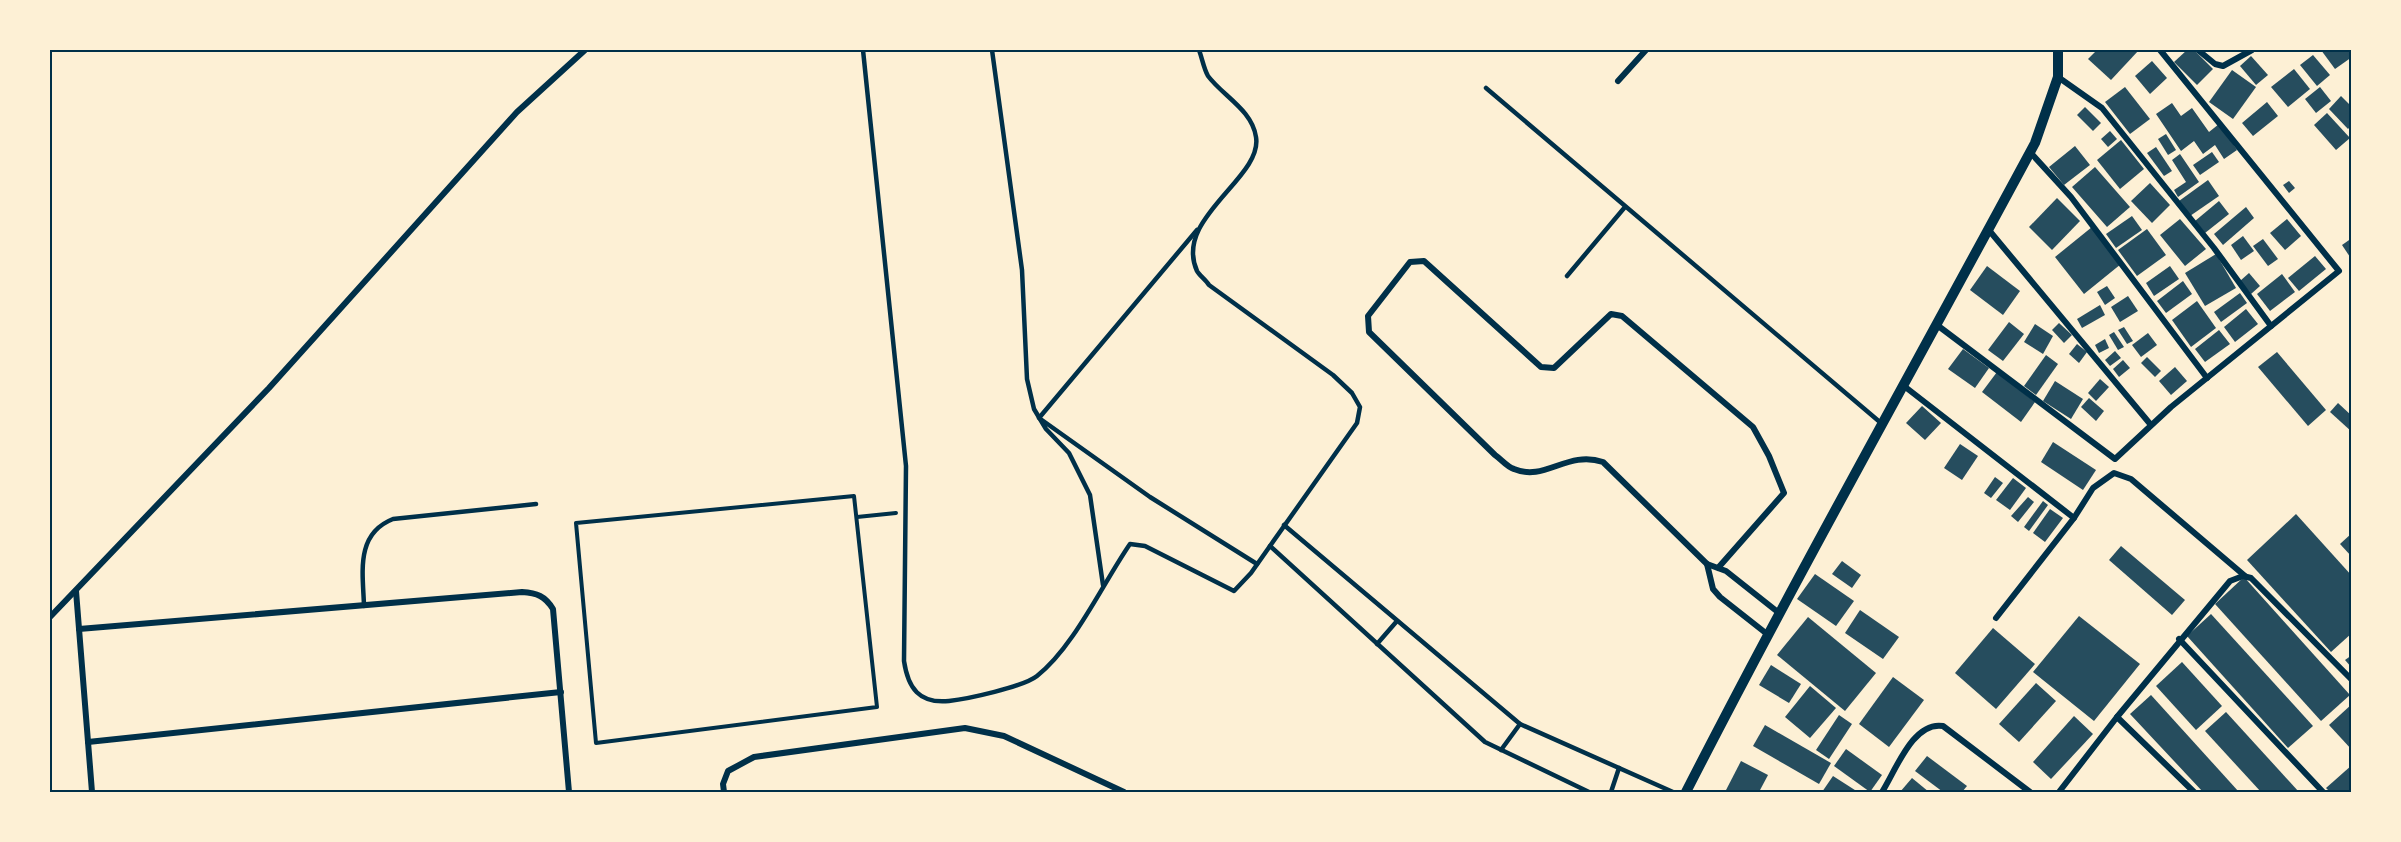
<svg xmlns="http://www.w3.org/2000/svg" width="2401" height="842" viewBox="0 0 2401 842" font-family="Raleway,sans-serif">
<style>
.building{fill:#264d5e}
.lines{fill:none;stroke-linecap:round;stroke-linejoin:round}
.path{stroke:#003049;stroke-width:4}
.service{stroke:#003049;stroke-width:4.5}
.minor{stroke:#003049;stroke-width:6}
.tertiary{stroke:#003049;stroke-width:10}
.neatline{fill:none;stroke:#003049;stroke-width:2}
</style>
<rect width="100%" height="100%" fill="#fdf0d5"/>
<!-- building -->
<g class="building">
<path d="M2097,50H2139L2111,80L2088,59Z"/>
<path d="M2187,50H2194L2213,69L2197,85L2174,62Z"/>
<path d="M2321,50H2352V57L2335,69Z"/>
<path d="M2313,55L2330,75L2317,86L2300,65Z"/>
<path d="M2251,56L2268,75L2256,85L2240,66Z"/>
<path d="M2152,61L2167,78L2150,94L2135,76Z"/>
<path d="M2294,69L2310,89L2288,107L2271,87Z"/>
<path d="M2232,70L2256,87L2233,119L2209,102Z"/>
<path d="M2125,87L2150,119L2130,134L2105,102Z"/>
<path d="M2320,87L2331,101L2316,113L2305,99Z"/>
<path d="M2341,96L2352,107V125L2348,129L2329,109Z"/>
<path d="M2267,102L2278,116L2253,136L2242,123Z"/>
<path d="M2172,103L2181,116L2192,108L2209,132L2219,124L2237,150L2224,159L2215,145L2203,154L2194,141L2181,151L2156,114Z"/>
<path d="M2085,107L2101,123L2093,131L2077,115Z"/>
<path d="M2327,113L2350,138L2336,150L2314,125Z"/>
<path d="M2110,131L2117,139L2108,147L2101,139Z"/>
<path d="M2166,134L2176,150L2168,155L2158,139Z"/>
<path d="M2121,140L2144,169L2120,189L2097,160Z"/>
<path d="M2075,146L2090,165L2064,185L2049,167Z"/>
<path d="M2156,147L2172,171L2164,176L2147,153Z"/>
<path d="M2212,152L2219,162L2200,175L2193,165Z"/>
<path d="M2180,154L2199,182L2178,197L2174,190L2186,182L2172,160Z"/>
<path d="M2095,167L2130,207L2107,227L2072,187Z"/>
<path d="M2208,180L2219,196L2190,216L2179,201Z"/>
<path d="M2289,181L2295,188L2289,193L2283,185Z"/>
<path d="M2150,183L2170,205L2152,223L2131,201Z"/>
<path d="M2057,198L2080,221L2052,250L2029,227Z"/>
<path d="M2219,201L2229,214L2205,233L2195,221Z"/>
<path d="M2246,207L2254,218L2223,245L2214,234Z"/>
<path d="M2132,216L2142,230L2116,248L2106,234Z"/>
<path d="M2180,219L2206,249L2185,266L2160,235Z"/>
<path d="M2287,219L2301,236L2285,250L2270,233Z"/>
<path d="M2092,227L2121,264L2084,294L2055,257Z"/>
<path d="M2147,229L2166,255L2137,276L2118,250Z"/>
<path d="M2243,236L2254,251L2241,260L2231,245Z"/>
<path d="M2352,238V260L2342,245Z"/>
<path d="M2263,239L2278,259L2268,266L2253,246Z"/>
<path d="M2216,254L2236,288L2205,306L2185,273Z"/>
<path d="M2315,256L2326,269L2299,291L2288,278Z"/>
<path d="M1987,266L2020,291L2003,315L1970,290Z"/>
<path d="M2170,266L2179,279L2154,296L2146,283Z"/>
<path d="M2249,273L2260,286L2251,294L2240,281Z"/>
<path d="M2282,274L2295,292L2270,311L2257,294Z"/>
<path d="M2183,281L2192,294L2166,313L2157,301Z"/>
<path d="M2107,286L2115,298L2105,305L2097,292Z"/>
<path d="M2240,293L2247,303L2221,322L2214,312Z"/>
<path d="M2128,296L2138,311L2120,322L2111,307Z"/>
<path d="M2197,301L2216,328L2191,347L2172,320Z"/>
<path d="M2100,305L2105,315L2082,328L2077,319Z"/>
<path d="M2246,309L2258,324L2235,342L2224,327Z"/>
<path d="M2009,322L2024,334L2003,361L1988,350Z"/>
<path d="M2059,323L2072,335L2064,343L2052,330Z"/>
<path d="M2035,324L2053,336L2043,354L2024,342Z"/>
<path d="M2124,327L2133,341L2127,344L2118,330Z"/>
<path d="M2219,330L2230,344L2205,362L2195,349Z"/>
<path d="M2114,332L2124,347L2118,350L2109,335Z"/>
<path d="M2148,333L2157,345L2141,357L2132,345Z"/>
<path d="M2105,339L2109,348L2099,353L2095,345Z"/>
<path d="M2077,344L2087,352L2079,363L2069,354Z"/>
<path d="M1963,349L1989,368L1975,388L1948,369Z"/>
<path d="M2115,351L2121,358L2110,366L2105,360Z"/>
<path d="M2277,352L2326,410L2308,426L2258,367Z"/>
<path d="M2046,355L2058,364L2036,395L2024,386Z"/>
<path d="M2147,357L2161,371L2155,377L2141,363Z"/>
<path d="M2123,360L2130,368L2119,377L2113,369Z"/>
<path d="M2175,367L2187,381L2171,395L2159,381Z"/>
<path d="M1997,372L2035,402L2021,422L1982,392Z"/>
<path d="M2100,379L2109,387L2096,401L2088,393Z"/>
<path d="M2055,381L2083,399L2071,419L2043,401Z"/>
<path d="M2089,398L2104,411L2096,421L2081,407Z"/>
<path d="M2338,403L2352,416V432L2330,412Z"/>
<path d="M1922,406L1941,423L1925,440L1906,423Z"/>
<path d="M2053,442L2096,470L2083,490L2041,462Z"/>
<path d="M1960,444L1978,456L1962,480L1944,468Z"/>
<path d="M1995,477L2003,483L1991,498L1984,493Z"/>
<path d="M2013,478L2026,488L2010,510L1996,500Z"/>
<path d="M2028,497L2034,502L2018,522L2011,516Z"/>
<path d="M2043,501L2048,505L2029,531L2024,527Z"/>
<path d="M2050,509L2063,518L2045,542L2033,533Z"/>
<path d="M2296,514L2352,576V633L2331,652L2247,560Z"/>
<path d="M2352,533V557L2340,544Z"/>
<path d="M2121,546L2185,600L2172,615L2109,560Z"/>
<path d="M1842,561L1861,575L1852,588L1832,574Z"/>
<path d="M1815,574L1854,601L1836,626L1797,599Z"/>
<path d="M2244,577L2350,695L2321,721L2215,604Z"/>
<path d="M1860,610L1899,637L1883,659L1845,633Z"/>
<path d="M2211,614L2313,726L2288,748L2187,636Z"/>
<path d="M2079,616L2140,664L2094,721L2033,672Z"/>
<path d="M1808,617L1876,673L1845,711L1777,655Z"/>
<path d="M1993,628L2035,664L1996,709L1955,673Z"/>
<path d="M2352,655V668L2345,660Z"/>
<path d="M2182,662L2222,706L2196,730L2156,686Z"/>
<path d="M1771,665L1801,684L1789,703L1759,685Z"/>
<path d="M1893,677L1924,700L1889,747L1859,724Z"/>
<path d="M2036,683L2056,701L2019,742L1999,724Z"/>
<path d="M1810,686L1836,708L1810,738L1785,717Z"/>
<path d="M2151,695L2239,792H2203L2130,714Z"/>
<path d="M2352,704V750L2329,725Z"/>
<path d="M2226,712L2299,792H2261L2205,731Z"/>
<path d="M1839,715L1852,724L1829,759L1816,750Z"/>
<path d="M2074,716L2093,734L2051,779L2033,762Z"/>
<path d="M1765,725L1831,763L1819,784L1753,746Z"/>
<path d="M1846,749L1882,775L1870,792L1834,766Z"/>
<path d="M1927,756L1967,786L1962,792H1943L1915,771Z"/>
<path d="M1741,761L1768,775L1759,792H1725Z"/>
<path d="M2352,765V792H2330L2326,788Z"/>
<path d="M1833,776L1858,792H1822Z"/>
<path d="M1912,778L1929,792H1900Z"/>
</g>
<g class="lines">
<!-- path -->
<g class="path">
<path d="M854,496L877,707L596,743L576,523Z"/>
<path d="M857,517L896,513"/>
</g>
<!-- service -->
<g class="service">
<path d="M863,50L906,466L904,661C908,688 919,704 949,701C967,699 1023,687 1037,676C1074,647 1103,583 1130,544L1145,546L1234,591L1251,573L1270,546L1485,742L1589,792"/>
<path d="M992,50L1022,270L1027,379L1034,409L1046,429L1069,453L1090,495L1103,585"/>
<path d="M1199,50C1202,58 1204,69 1208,76C1223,96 1252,110 1256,137C1263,178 1173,218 1197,271C1199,275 1206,280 1209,285L1333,375L1352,393L1360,407L1357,423L1270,546"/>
<path d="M1486,88L1881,423"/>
<path d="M1197,230L1039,418L1150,497L1257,564"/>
<path d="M1567,276L1625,207"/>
<path d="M1284,525L1520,724L1673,792"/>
<path d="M364,606C363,573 355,534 393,519L536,504"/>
<path d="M1377,644L1397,621"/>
<path d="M1501,750L1520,724"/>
<path d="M1611,792L1619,768"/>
</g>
<!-- minor -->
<g class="minor">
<path d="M2198,50L2215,64L2223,66L2252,50"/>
<path d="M2058,77L2102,108L2214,248L2271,326"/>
<path d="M1618,81L1646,50"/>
<path d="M2030,152L2071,197L2207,378"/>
<path d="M1988,229L2151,425"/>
<path d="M1937,325L2115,459L2171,407L2339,271L2160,50"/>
<path d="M1904,386L2074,518"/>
<path d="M1707,564L1713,589L1720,597L1767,634"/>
<path d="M1718,568L1784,493L1769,456L1753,427L1622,316L1611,314L1554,368L1541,367L1424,261L1410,262L1368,316L1369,332L1495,455C1501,459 1507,467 1514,469C1545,482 1567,450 1603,462L1707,564L1726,571L1779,613"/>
<path d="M76,591L92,792"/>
<path d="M50,617L269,388L517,112L585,50"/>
<path d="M1996,618L2074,518L2093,488L2114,473L2131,479L2245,576"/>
<path d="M79,629L522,592C537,593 545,596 553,609L569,792"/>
<path d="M2179,639L2323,792"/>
<path d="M2117,717L2230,581L2243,576L2251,578L2352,680"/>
<path d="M88,742L561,692"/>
<path d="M724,792L723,784L728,771L754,757L965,728L1004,736L1124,792"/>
<path d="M1882,792C1896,770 1913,721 1943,726L2030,792"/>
<path d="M2059,792L2117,717L2194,792"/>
</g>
<!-- tertiary -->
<path class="tertiary" d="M1686,792C1798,573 1919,359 2035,143L2058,77V50"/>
</g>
<!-- border -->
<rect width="2401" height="842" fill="none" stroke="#fdf0d5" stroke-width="102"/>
<rect x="51" y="51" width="2299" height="740" class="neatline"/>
</svg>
